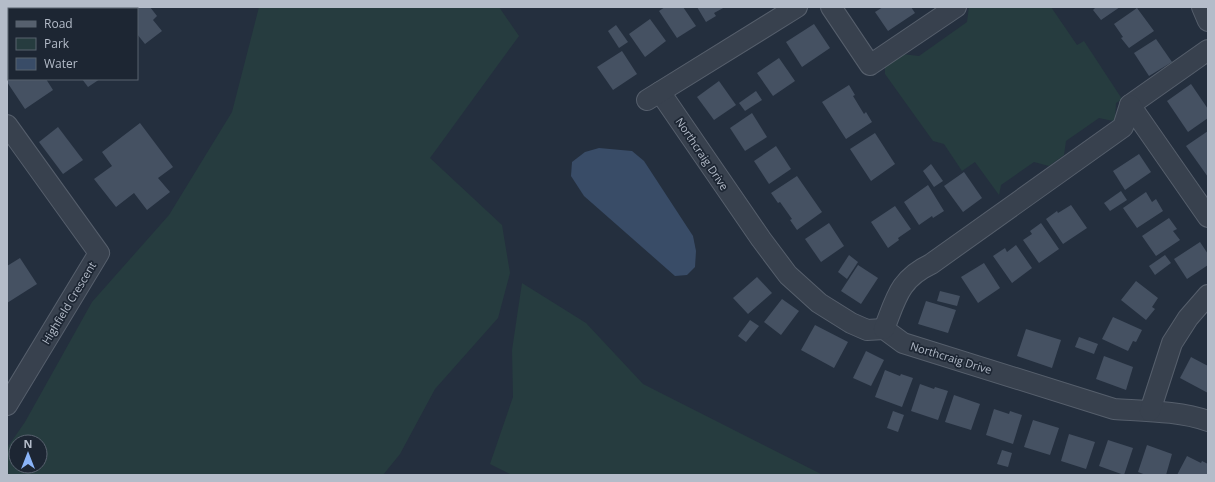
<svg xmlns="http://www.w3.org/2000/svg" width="1215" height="482" viewBox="0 0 1215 482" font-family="'Open Sans',sans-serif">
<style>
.green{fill:#263c3f;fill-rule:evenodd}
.water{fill:#394c67}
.building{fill:#455162}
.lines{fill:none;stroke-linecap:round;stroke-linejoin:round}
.street-casing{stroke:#565f6c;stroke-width:22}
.primary-casing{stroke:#414a57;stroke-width:24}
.street{stroke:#38414e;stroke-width:20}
.primary{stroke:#56606e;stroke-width:22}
.labels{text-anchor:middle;stroke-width:3.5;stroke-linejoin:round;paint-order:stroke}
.street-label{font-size:11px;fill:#b4bcc9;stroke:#1d2633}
</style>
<rect width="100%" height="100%" fill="#242f3e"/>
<!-- green -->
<g class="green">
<path d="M259,7H499L519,36L430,158L502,225L510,273L498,318L435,389L400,454L383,475H7V448L25,422L92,302L169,215L232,112ZM16,442H40V466H16Z"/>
<path d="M969,7H1051L1077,45L1084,41L1122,99L1116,103L1115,120L1113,121L1099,118L1066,141L1064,155L1049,166L1034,162L1001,185L999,195L975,162L962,171L944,144L933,141L885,74V65L902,54L919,56L967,22Z"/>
<path d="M522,283L586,323L643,384L823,475H512L490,464L513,397L512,350Z"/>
</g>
<!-- water -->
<path class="water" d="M599,148L632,151L644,161L693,236L696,251L695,267L687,275L675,276L584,196L571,176L572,162L585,152Z"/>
<!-- building -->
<g class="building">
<path d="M107,7H150L157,16L153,20L162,31L145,44L137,34V9H105Z"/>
<path d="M665,7H683L696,26L677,38L659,11Z"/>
<path d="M697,7H725L714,13L716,16L706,22Z"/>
<path d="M883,7H911L915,13L888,31L875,12Z"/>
<path d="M1094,7H1120L1101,20L1093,10L1095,8Z"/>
<path d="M1137,8L1154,31L1129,48L1121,38L1123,37L1114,24Z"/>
<path d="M650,19L666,41L645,57L629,34Z"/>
<path d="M814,24L830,48L802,67L786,42Z"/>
<path d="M616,25L628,42L619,48L608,31Z"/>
<path d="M1156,39L1172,62L1149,76L1134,53Z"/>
<path d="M622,51L637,74L613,90L597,67Z"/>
<path d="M779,58L795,81L773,96L757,73Z"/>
<path d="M9,74V79H46L53,90L25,109L7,82V76Z"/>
<path d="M82,79H100L88,87Z"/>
<path d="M719,81L736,105L714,120L697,97Z"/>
<path d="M1191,84L1208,109V118L1188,132L1167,101Z"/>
<path d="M849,85L855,95L853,96L864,114L866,112L872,122L846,139L822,102Z"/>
<path d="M756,91L762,100L745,111L739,103Z"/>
<path d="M752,113L767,137L745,151L730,128Z"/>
<path d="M140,123L173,167L158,178L170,192L147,210L134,193L116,207L94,179L112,166L102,152Z"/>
<path d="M58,127L83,160L63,174L39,142Z"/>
<path d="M1208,131V177L1186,146Z"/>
<path d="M875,133L895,164L871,181L850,149Z"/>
<path d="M776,146L791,169L769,184L754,161Z"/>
<path d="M1139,154L1151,172L1125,190L1113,171Z"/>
<path d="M931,164L943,181L934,187L923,171Z"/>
<path d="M964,172L982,198L963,212L944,186Z"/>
<path d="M797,176L822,212L797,230L790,220L792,219L780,202L778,203L771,193Z"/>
<path d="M928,185L944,211L933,218L932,216L919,225L904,202Z"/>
<path d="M1121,191L1127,200L1110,211L1104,203Z"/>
<path d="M1146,192L1152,202L1156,199L1163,211L1137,228L1123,208Z"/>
<path d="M1071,205L1087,228L1063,244L1046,219L1057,211L1058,213Z"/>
<path d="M895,206L911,229L898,238L899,240L888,248L871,222Z"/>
<path d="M1169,218L1177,229L1173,231L1180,240L1156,256L1142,236Z"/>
<path d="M829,223L844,246L821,262L805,239Z"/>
<path d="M1041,223L1059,249L1039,263L1023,240L1032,234L1030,231Z"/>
<path d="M1200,242L1208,254V265L1187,279L1174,259Z"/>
<path d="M1016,245L1032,268L1012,283L993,256L1005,248L1007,252Z"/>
<path d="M849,255L858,262L847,279L838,272Z"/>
<path d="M1165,255L1171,263L1155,275L1149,266Z"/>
<path d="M20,258L37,284L7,303V266Z"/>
<path d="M984,263L1000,288L978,303L961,277Z"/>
<path d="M858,265L878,278L861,304L841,291Z"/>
<path d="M757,277L772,293L748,314L733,298Z"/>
<path d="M1136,281L1158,298L1152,307L1155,309L1146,320L1121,300Z"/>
<path d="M940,291L960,296L957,306L937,301Z"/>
<path d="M782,299L799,311L781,335L764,322Z"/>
<path d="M926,301L956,310L948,333L918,324Z"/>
<path d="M1113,317L1142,330L1136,342L1133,341L1128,351L1102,339Z"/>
<path d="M750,320L759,326L746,342L738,336Z"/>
<path d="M815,325L848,342L834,368L801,350Z"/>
<path d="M1026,329L1061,340L1052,368L1017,356Z"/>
<path d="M1079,337L1098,344L1094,354L1075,347Z"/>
<path d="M866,351L884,360L871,386L853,378Z"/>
<path d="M1104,356L1133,367L1126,390L1096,379Z"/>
<path d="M1191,357L1208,366V393L1180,378Z"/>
<path d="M885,370L900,376L901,374L913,378L902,407L875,397Z"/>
<path d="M920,384L934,389L935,387L948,391L938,420L911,411Z"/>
<path d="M954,395L980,404L971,430L945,422Z"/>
<path d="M994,409L1009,414L1010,411L1022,415L1013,444L986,435Z"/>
<path d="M893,411L904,415L898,432L887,428Z"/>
<path d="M1033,420L1059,428L1050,455L1024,447Z"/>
<path d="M1069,434L1095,442L1086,469L1061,461Z"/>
<path d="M1108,440L1133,448L1124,475L1099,466Z"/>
<path d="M1147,445L1172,454L1166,475H1146L1138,472Z"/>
<path d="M1002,450L1012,453L1008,467L997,464Z"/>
<path d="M1187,456L1201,463L1202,461L1208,464V475H1177Z"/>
</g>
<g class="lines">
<defs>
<g id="street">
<path d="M831,7L870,65L956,7"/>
<path d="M1202,7L1208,21"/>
<path d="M660,92L761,239L788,275L819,303L851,323L867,330L884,329L903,343L1114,409C1144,411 1180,411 1208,421"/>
<path d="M647,100L797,7"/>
<path d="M1130,105L1208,50"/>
<path d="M7,125L99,253L7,405"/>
<path d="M884,329C896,299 899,279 931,264L1123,127L1130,105L1208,217"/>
<path d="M1150,411L1172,343L1188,318L1208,295"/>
</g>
<g id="primary">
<path d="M55,9L57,7"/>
<path d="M7,44L9,43"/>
</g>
</defs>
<!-- street casing -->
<use href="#street" class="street-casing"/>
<!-- primary casing -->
<use href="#primary" class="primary-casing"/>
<!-- street -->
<use href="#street" class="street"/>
<!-- primary -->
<use href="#primary" class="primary"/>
</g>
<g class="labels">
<!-- street labels -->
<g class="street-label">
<text transform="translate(702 154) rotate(56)" y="4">Northcraig Drive</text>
<text transform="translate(69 303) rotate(-59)" y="4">Highfield Crescent</text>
<text transform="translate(951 358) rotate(17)" y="4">Northcraig Drive</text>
</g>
</g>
<!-- border -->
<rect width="1215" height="482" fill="none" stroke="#b4bcc9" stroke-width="16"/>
<!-- legend -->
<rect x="8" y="8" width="130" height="72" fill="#1d2633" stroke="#59626f"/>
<rect x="16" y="21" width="20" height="6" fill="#56606e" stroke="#59626f"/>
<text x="44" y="28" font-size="12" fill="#b4bcc9">Road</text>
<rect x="16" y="38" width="20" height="12" fill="#263c3f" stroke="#59626f"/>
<text x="44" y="48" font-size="12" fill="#b4bcc9">Park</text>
<rect x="16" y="58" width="20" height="12" fill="#394c67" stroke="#59626f"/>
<text x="44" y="68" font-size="12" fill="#b4bcc9">Water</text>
<!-- north arrow -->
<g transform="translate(28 454)"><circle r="19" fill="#1d2633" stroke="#59626f"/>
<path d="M0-3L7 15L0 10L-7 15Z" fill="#8ab4f8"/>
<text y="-6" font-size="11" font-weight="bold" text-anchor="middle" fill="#b4bcc9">N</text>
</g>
</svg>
